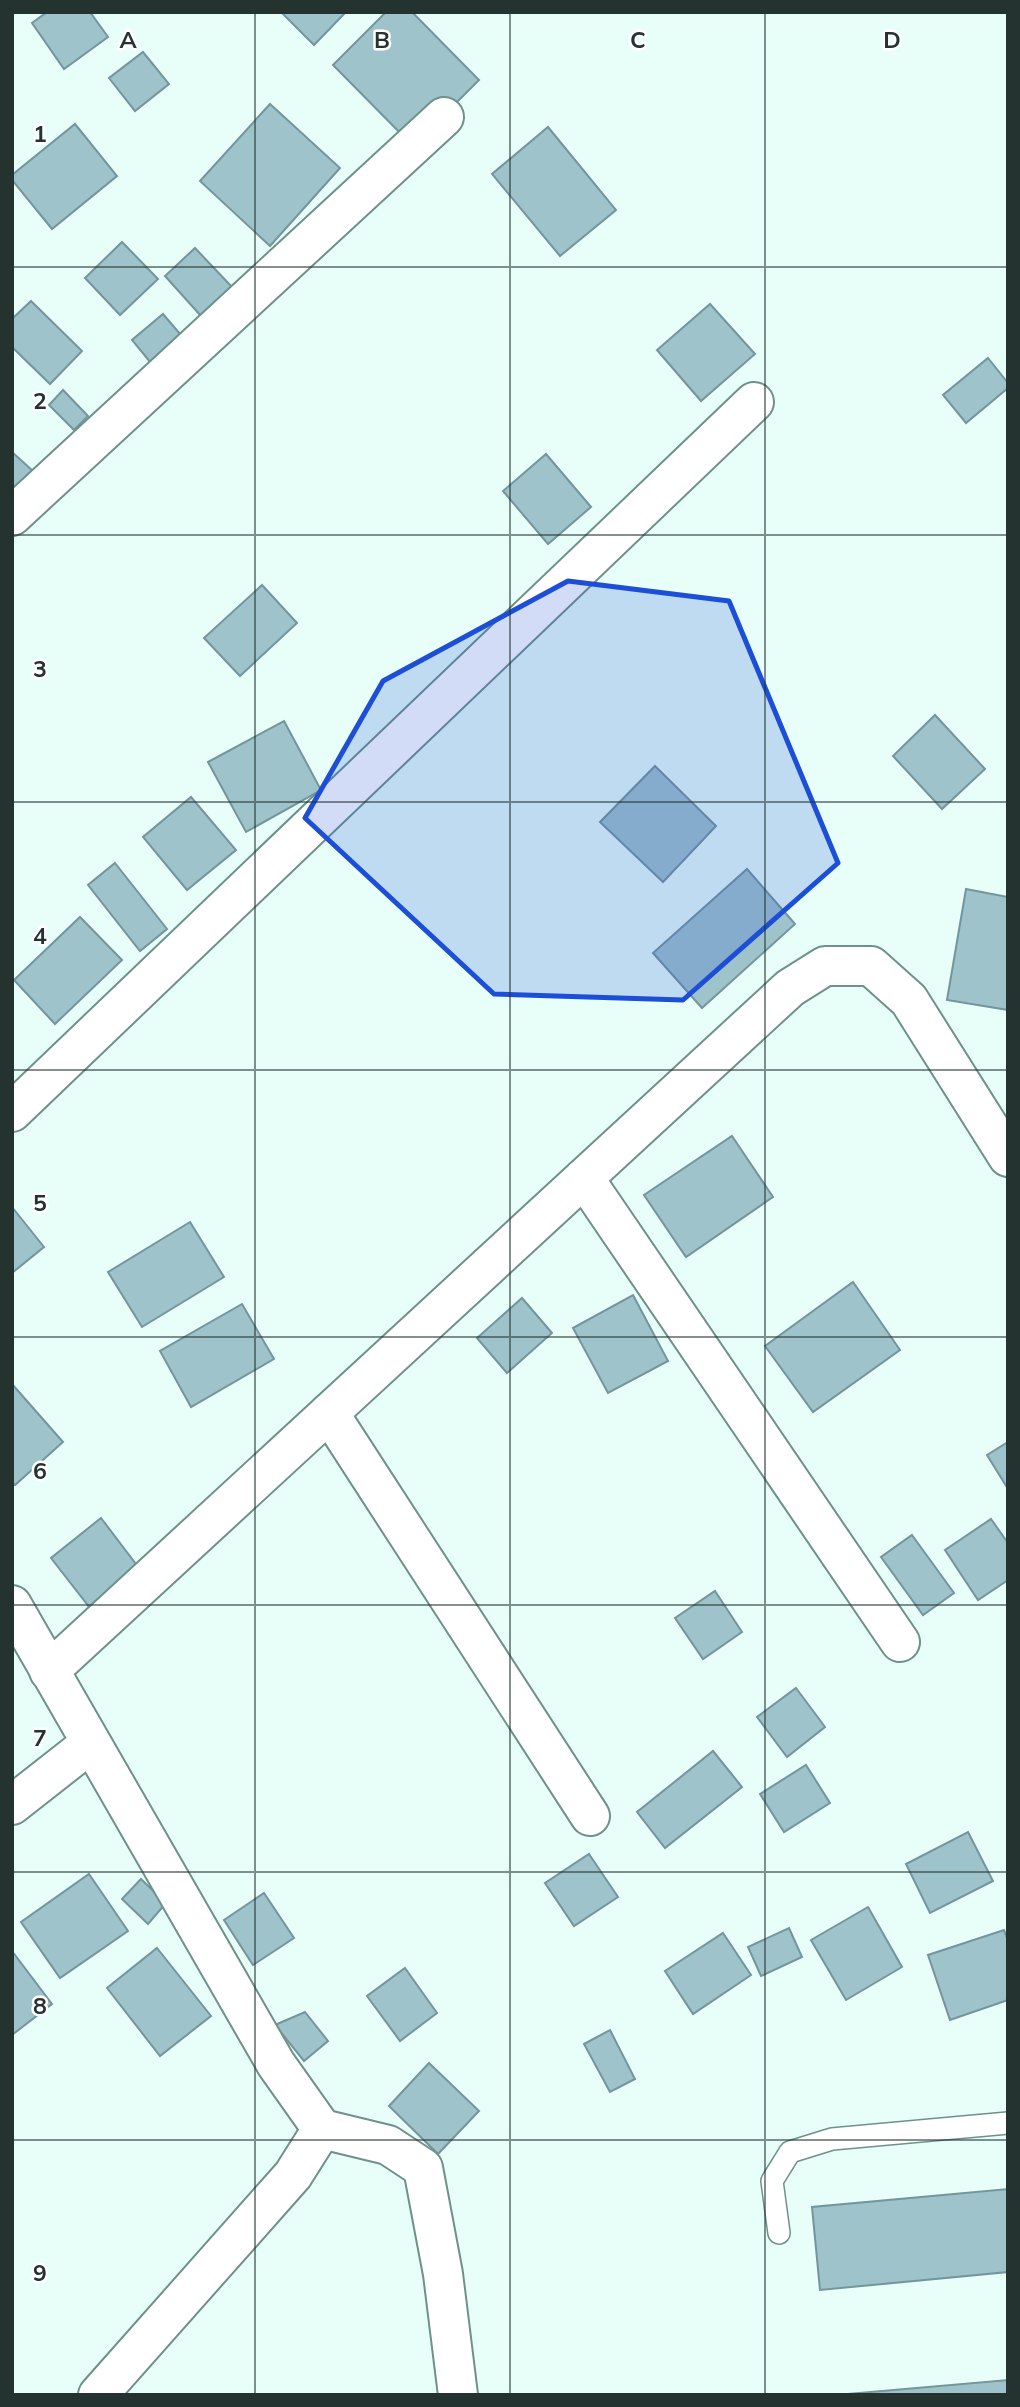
<svg xmlns="http://www.w3.org/2000/svg" width="1020" height="2407" viewBox="0 0 1020 2407" font-family="Mulish,sans-serif">
<style>
.building{fill:#9fc3cb;stroke:#73959c;stroke-width:2}
.lines{fill:none;stroke-linecap:round;stroke-linejoin:round}
.lane-casing{stroke:#6e918a;stroke-width:24}
.street-casing{stroke:#6e918a;stroke-width:42}
.lane{stroke:#fff;stroke-width:21}
.street{stroke:#fff;stroke-width:38}
.marked{fill:#1d4ed8;fill-opacity:0.2;stroke:#1d4ed8;stroke-width:5;stroke-linejoin:round}
.grid{fill:none;stroke:#253330;stroke-width:2;stroke-opacity:0.55}
.grid-label{font-size:23px;text-anchor:middle;font-weight:bold;fill:#253330;stroke:#fff;stroke-width:5;stroke-linejoin:round;paint-order:stroke}
</style>
<rect width="100%" height="100%" fill="#e8fef9"/>
<!-- building -->
<g class="building">
<path d="M47,12H90L108,37L64,69L32,23Z"/>
<path d="M281,12H346L314,45Z"/>
<path d="M386,12H412L479,80L413,146L333,65Z"/>
<path d="M143,52L169,84L135,111L109,78Z"/>
<path d="M270,104L340,168L270,246L200,181Z"/>
<path d="M75,124L117,176L52,229L12,180V175Z"/>
<path d="M548,127L616,210L560,256L492,174Z"/>
<path d="M122,242L158,279L120,315L85,278Z"/>
<path d="M195,248L232,287L201,316L165,276Z"/>
<path d="M31,301L82,351L50,384L12,347V319Z"/>
<path d="M710,304L755,354L701,401L657,350Z"/>
<path d="M163,314L186,341L155,368L132,340Z"/>
<path d="M988,358L1008,383V388L966,423L943,395Z"/>
<path d="M63,390L88,416L74,430L49,405Z"/>
<path d="M12,452L33,471L12,494Z"/>
<path d="M546,454L591,507L548,544L503,491Z"/>
<path d="M262,585L297,623L240,676L204,638Z"/>
<path d="M935,715L985,769L942,809L893,756Z"/>
<path d="M284,721L321,790L246,832L208,762Z"/>
<path d="M655,766L716,826L663,882L600,822Z"/>
<path d="M191,797L236,850L187,890L143,837Z"/>
<path d="M115,863L167,929L140,951L88,885Z"/>
<path d="M747,869L795,924L702,1008L653,953Z"/>
<path d="M966,889L1008,897V1010L947,1000Z"/>
<path d="M80,917L122,960L55,1024L14,980Z"/>
<path d="M732,1136L773,1197L686,1257L644,1195Z"/>
<path d="M12,1207L44,1247L12,1273Z"/>
<path d="M190,1222L224,1277L142,1327L108,1272Z"/>
<path d="M853,1282L900,1350L813,1412L765,1346Z"/>
<path d="M633,1295L668,1361L608,1393L573,1328Z"/>
<path d="M522,1298L552,1333L507,1373L477,1338Z"/>
<path d="M242,1304L274,1359L191,1407L160,1351Z"/>
<path d="M12,1384L63,1442L15,1485L12,1482Z"/>
<path d="M1008,1442V1489L987,1455Z"/>
<path d="M101,1518L139,1568L90,1608L51,1558Z"/>
<path d="M991,1519L1008,1543V1580L978,1600L945,1550Z"/>
<path d="M912,1535L954,1593L923,1615L881,1557Z"/>
<path d="M715,1591L742,1632L703,1659L675,1618Z"/>
<path d="M796,1688L825,1727L787,1757L757,1717Z"/>
<path d="M713,1751L742,1787L665,1848L637,1812Z"/>
<path d="M806,1765L830,1803L784,1832L760,1794Z"/>
<path d="M968,1832L993,1881L930,1913L906,1864Z"/>
<path d="M589,1854L618,1897L574,1926L545,1883Z"/>
<path d="M89,1874L128,1931L60,1978L21,1922Z"/>
<path d="M141,1879L166,1903L148,1924L122,1899Z"/>
<path d="M264,1893L294,1938L253,1965L224,1920Z"/>
<path d="M868,1907L902,1967L846,2000L811,1940Z"/>
<path d="M789,1928L802,1957L761,1976L748,1947Z"/>
<path d="M1004,1930L1008,1941V2000L950,2020L928,1955Z"/>
<path d="M723,1933L751,1975L693,2014L665,1971Z"/>
<path d="M157,1948L211,2016L160,2056L107,1988Z"/>
<path d="M12,1951L52,2004L12,2035Z"/>
<path d="M405,1968L437,2013L400,2041L367,1996Z"/>
<path d="M305,2012L328,2041L304,2061L275,2025Z"/>
<path d="M610,2030L635,2079L610,2092L584,2044Z"/>
<path d="M429,2063L479,2111L438,2154L389,2106Z"/>
<path d="M1008,2189V2272L820,2290L812,2207Z"/>
<path d="M1008,2380V2395H836Z"/>
</g>
<g class="lines">
<defs>
<path id="lane" d="M779,2233L772,2181L790,2152L832,2139L1008,2123"/>
<g id="street">
<path d="M12,516L444,117"/>
<path d="M12,1112L754,402"/>
<path d="M584,1178L900,1642"/>
<path d="M329,1413L590,1816"/>
<path d="M12,1605L276,2064L322,2129L388,2145L423,2168L443,2274L458,2395"/>
<path d="M49,1671L790,988L825,966H871L909,1000L1008,1157"/>
<path d="M12,1805L91,1743"/>
<path d="M98,2395L293,2175L322,2129"/>
</g>
</defs>
<!-- lane casing -->
<use href="#lane" class="lane-casing"/>
<!-- street casing -->
<use href="#street" class="street-casing"/>
<!-- lane -->
<use href="#lane" class="lane"/>
<!-- street -->
<use href="#street" class="street"/>
</g>
<!-- marked area -->
<path class="marked" d="M568,581L729,601L838,863L683,1000L494,994L305,818L383,681Z"/>
<!-- grid -->
<path class="grid" d="M255,12V2395M510,12V2395M765,12V2395M12,267H1008M12,535H1008M12,802H1008M12,1070H1008M12,1337H1008M12,1605H1008M12,1872H1008M12,2140H1008"/>
<g class="grid-label">
<text x="128" y="48">A</text>
<text x="382" y="48">B</text>
<text x="638" y="48">C</text>
<text x="892" y="48">D</text>
<text x="40" y="142">1</text>
<text x="40" y="409">2</text>
<text x="40" y="677">3</text>
<text x="40" y="944">4</text>
<text x="40" y="1211">5</text>
<text x="40" y="1479">6</text>
<text x="40" y="1746">7</text>
<text x="40" y="2014">8</text>
<text x="40" y="2281">9</text>
</g>
<!-- border -->
<rect width="1020" height="2407" fill="none" stroke="#253330" stroke-width="28"/>
</svg>
